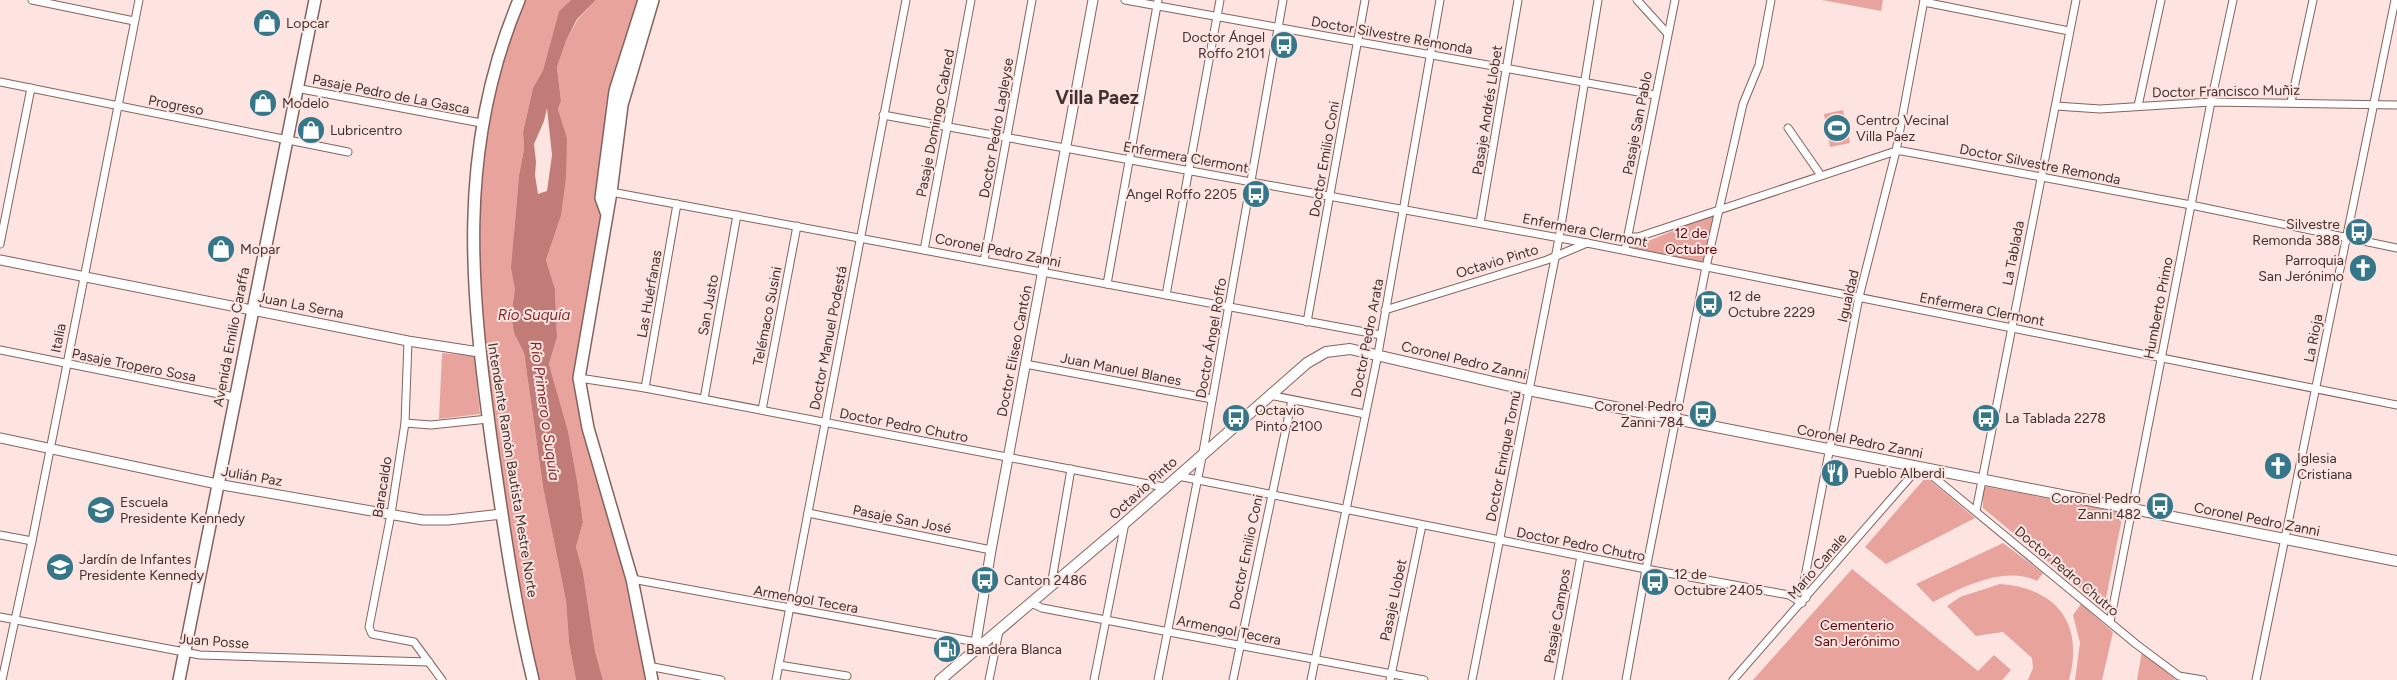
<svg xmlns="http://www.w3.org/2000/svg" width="2397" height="680" viewBox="0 0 2397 680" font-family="Figtree,sans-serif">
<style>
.green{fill:#e8a39d}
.water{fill:#c27c77;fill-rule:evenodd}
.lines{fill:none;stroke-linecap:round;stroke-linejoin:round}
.minor-casing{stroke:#85625e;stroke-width:9}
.tertiary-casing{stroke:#85625e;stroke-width:11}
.secondary-casing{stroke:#85625e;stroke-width:12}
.primary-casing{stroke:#85625e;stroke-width:14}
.minor{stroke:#fff;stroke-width:7}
.tertiary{stroke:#fff;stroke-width:9}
.secondary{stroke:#fff;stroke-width:10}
.primary{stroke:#fff;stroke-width:11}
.labels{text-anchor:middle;stroke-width:4;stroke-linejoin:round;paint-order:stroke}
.poi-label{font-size:14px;fill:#41312f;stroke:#fde4e1;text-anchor:start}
.street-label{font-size:14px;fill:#41312f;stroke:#fde4e1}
.park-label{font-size:14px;fill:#5a030b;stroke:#fde4e1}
.water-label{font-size:15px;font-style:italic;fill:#7e2928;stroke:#fde4e1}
.district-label{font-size:19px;font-weight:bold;fill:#41312f;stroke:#fde4e1}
</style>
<rect width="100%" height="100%" fill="#fde4e1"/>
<!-- green -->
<g class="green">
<path d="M519,0H571L559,11L543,70L533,88L523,132L524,149L519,175L514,233L515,289L511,316L514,333L524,353L543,487L566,601L569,643L576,680H533L474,298L481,123Z"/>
<path d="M596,0H653L628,81L579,378L652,680H603L595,651L583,572L576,547L583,522L577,480L568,431L549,364L557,337L555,289L546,260L561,216L567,138L558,109L561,101L557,67L566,41L578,19Z"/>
<path d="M1822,0H1883L1881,11Z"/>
<path d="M1843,110L1850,143L1830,147L1824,114Z"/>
<path d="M1714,214L1704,263L1631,248Z"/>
<path d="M442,353L474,356L480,414L439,419Z"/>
<path d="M1926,477L1975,518L1886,564L1865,547Z"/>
<path d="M1983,486L2123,513L2104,608L1983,508Z"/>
<path d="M2003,543L2043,573L2037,581C2005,565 1962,587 1933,602L1916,584Z"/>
<path d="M1852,569L1978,671L1994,655L2011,670L2002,680H1753Z"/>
<path d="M2000,584C2058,588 2084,625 2069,680H2028L2033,668L2032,658L2003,632L1976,636L1947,606L1960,597Z"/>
<path d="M2081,604L2113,632L2102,680H2075L2080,643L2073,615Z"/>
<path d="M2142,651L2176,680H2137Z"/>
</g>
<!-- water -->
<path class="water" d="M571,0H596L577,19L566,41L557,67L561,101L558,109L567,138L566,177L561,216L546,260L555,289L557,337L549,364L568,431L577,480L583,522L576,547L583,572L595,651L603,680H576L569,643L566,601L543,487L524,353L514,333L511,316L515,289L511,268L519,175L524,149L523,132L533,88L543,70L559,11ZM547,108L552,155L547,191L538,194L535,175L536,162L534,144L544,121Z"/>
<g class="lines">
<defs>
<g id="minor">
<path d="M32,0L134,21"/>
<path d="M1125,0L1655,95"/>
<path d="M1637,0L1667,33"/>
<path d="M1924,2L2069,31"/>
<path d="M0,82L348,152"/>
<path d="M296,88L481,123"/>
<path d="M2291,102L2313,0"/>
<path d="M2056,106L2100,109L2211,102L2397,105"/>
<path d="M2138,106L2161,0"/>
<path d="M883,115L1587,243L2397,405"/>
<path d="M1788,128L1820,174"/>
<path d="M611,192L1381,335"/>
<path d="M1480,223L1518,0"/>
<path d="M1628,237H1638L1896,151H1902L2191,205L2397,248"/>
<path d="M0,244L31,88"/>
<path d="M924,250L971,0"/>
<path d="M1625,250L1675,0"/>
<path d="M984,261L1032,0"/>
<path d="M1107,284L1158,0"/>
<path d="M1166,295L1220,0"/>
<path d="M1385,310L1547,260L1587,243"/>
<path d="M1307,322L1365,0"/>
<path d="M408,341L405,423L391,514L369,627L372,634L414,642L442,680"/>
<path d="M0,350L234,397"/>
<path d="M1025,364L1212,399"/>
<path d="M579,378L645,388L1164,487"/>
<path d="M645,388L677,204"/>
<path d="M1269,395L1365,414"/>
<path d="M704,399L737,215"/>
<path d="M762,410L797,226"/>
<path d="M405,423L431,425L488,419"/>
<path d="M1924,469L2136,644L2179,676L2203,680"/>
<path d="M1178,476L1646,569L1789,595L1802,603"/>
<path d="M1976,511L2076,0"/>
<path d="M808,513L991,550"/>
<path d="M0,535L32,541"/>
<path d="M632,579L976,642"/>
<path d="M1051,586L1071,469"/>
<path d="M1806,598L1803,587L1859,297L1896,151L1924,0"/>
<path d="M1031,603L1042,608L1424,680"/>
<path d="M0,617L200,655L429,662"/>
<path d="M2110,622L2211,102L2233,0"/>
<path d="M779,665L847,676"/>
<path d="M648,666L721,680"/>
<path d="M2,680L32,541L139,0"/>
<path d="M776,680L906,0"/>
<path d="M989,680L999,631"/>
<path d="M1094,680L1125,523"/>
<path d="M1158,680L1203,452L1283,0"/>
<path d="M1233,680L1292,400"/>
<path d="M1311,680L1378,354L1440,0"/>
<path d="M1390,680L1422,525"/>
<path d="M1472,680L1559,238L1598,0"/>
<path d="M1558,680L1581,556"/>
<path d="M1626,680L1646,569L1706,267L1743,104L1759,65L1771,0"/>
<path d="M1733,680L1919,467"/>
<path d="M2256,680L2395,0"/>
</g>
<g id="tertiary">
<path d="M0,260L408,341L479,352"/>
<path d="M0,438L217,484L423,520H448L502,514"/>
<path d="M980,647L976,642L991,550L1093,0"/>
</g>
<path id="secondary" d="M940,680L1125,523L1307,363L1326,352L1350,349L1528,390L2397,561"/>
<g id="primary">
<path d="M519,0C455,152 471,295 493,453C504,529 515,606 533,680"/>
<path d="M606,212L601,198L615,91L644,0"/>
<path d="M179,680L315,0"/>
<path d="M652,680L632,579L588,428L579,378L611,192L622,105L653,0"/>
</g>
</defs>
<!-- minor casing -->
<use href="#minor" class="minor-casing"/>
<!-- tertiary casing -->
<use href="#tertiary" class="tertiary-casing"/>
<!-- secondary casing -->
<use href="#secondary" class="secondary-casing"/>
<!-- primary casing -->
<use href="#primary" class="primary-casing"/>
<!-- minor -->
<use href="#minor" class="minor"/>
<!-- tertiary -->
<use href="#tertiary" class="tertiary"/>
<!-- secondary -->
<use href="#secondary" class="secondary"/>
<!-- primary -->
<use href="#primary" class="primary"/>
</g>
<!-- icons -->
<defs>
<symbol id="shop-disc" viewBox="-11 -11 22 22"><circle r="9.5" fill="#357789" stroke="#fde4e1"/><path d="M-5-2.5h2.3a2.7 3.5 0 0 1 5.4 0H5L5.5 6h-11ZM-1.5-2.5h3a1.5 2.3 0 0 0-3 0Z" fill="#fff"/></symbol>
<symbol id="bus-disc" viewBox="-11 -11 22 22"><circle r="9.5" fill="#357789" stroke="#fde4e1"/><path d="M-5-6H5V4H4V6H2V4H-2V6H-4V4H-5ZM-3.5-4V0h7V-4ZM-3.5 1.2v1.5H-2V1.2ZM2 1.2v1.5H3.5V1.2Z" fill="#fff"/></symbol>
<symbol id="stadium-disc" viewBox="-11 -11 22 22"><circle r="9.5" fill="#357789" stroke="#fde4e1"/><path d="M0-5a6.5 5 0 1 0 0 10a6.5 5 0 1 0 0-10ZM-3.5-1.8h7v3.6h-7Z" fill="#fff"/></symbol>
<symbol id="church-disc" viewBox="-11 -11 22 22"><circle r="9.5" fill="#357789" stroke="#fde4e1"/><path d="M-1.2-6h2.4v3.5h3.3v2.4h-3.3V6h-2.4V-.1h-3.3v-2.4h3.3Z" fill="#fff"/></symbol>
<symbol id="restaurant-disc" viewBox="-11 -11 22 22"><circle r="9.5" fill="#357789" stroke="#fde4e1"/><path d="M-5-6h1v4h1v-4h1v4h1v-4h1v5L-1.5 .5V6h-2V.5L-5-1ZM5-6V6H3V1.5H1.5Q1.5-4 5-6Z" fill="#fff"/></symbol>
<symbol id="school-disc" viewBox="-11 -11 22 22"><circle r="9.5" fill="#357789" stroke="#fde4e1"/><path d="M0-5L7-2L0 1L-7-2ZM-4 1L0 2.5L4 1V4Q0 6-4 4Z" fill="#fff"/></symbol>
<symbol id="fuel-disc" viewBox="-11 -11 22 22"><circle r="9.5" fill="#357789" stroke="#fde4e1"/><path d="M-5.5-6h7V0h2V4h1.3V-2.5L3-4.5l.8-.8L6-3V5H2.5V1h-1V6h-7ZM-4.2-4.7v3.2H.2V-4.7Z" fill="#fff"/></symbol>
</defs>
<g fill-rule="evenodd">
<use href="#shop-disc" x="251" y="7" width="32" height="32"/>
<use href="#bus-disc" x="1268" y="29" width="32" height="32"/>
<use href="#shop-disc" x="247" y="87" width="32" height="32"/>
<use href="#stadium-disc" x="1821" y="112" width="32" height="32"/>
<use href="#shop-disc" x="295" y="114" width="32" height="32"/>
<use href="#bus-disc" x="1240" y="178" width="32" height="32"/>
<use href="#bus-disc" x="2343" y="216" width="32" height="32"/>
<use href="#shop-disc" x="205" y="233" width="32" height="32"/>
<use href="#church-disc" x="2347" y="252" width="32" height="32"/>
<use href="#bus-disc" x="1693" y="288" width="32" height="32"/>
<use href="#bus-disc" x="1687" y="398" width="32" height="32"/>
<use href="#bus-disc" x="1220" y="402" width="32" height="32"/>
<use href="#bus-disc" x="1970" y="402" width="32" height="32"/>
<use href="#church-disc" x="2262" y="450" width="32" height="32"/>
<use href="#restaurant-disc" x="1819" y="457" width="32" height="32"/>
<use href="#bus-disc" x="2144" y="490" width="32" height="32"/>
<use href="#school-disc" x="85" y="494" width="32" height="32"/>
<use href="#school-disc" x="44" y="551" width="32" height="32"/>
<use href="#bus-disc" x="969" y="564" width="32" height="32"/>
<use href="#bus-disc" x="1639" y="566" width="32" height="32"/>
<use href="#fuel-disc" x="931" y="633" width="32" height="32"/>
</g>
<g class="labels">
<!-- poi labels -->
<g class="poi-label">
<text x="286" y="28">Lopcar</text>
<text x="1265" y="42" text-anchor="end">Doctor Ángel<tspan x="1265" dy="16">Roffo 2101</tspan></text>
<text x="282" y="108">Modelo</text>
<text x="1856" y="125">Centro Vecinal<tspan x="1856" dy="16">Villa Paez</tspan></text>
<text x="330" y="135">Lubricentro</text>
<text x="1237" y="199" text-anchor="end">Angel Roffo 2205</text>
<text x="2340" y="229" text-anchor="end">Silvestre<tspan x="2340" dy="16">Remonda 388</tspan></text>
<text x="240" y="254">Mopar</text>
<text x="2344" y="265" text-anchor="end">Parroquia<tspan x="2344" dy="16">San Jerónimo</tspan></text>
<text x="1728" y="301">12 de<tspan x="1728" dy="16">Octubre 2229</tspan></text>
<text x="1684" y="411" text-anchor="end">Coronel Pedro<tspan x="1684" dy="16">Zanni 784</tspan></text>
<text x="1255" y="415">Octavio<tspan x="1255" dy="16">Pinto 2100</tspan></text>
<text x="2005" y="423">La Tablada 2278</text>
<text x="2297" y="463">Iglesia<tspan x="2297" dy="16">Cristiana</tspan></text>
<text x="1854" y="478">Pueblo Alberdi</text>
<text x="2141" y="503" text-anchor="end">Coronel Pedro<tspan x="2141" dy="16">Zanni 482</tspan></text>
<text x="120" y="507">Escuela<tspan x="120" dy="16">Presidente Kennedy</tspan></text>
<text x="79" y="564">Jardín de Infantes<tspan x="79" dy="16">Presidente Kennedy</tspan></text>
<text x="1674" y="579">12 de<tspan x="1674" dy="16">Octubre 2405</tspan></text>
<text x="1004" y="585">Canton 2486</text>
<text x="966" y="654">Bandera Blanca</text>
</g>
<!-- street labels -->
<g class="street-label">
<text transform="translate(1392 35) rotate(10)" y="5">Doctor Silvestre Remonda</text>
<text transform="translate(2226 91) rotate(-1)" y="5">Doctor Francisco Muñiz</text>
<text transform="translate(391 94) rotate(11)" y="5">Pasaje Pedro de La Gasca</text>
<text transform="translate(176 105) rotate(11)" y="5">Progreso</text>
<text transform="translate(1487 110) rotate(-81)" y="5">Pasaje Andrés Llobet</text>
<text transform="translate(935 123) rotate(-79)" y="5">Pasaje Domingo Cabred</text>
<text transform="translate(1637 123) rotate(-79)" y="5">Pasaje San Pablo</text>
<text transform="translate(996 128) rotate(-80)" y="5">Doctor Pedro Lagleyse</text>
<text transform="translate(1186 157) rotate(10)" y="5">Enfermera Clermont</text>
<text transform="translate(1324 159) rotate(-80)" y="5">Doctor Emilio Coni</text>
<text transform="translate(2040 164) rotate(11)" y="5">Doctor Silvestre Remonda</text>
<text transform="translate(1585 230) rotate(11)" y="5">Enfermera Clermont</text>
<text transform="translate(998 250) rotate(11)" y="5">Coronel Pedro Zanni</text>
<text transform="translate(2013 253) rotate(-79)" y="5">La Tablada</text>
<text transform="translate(1497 261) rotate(-17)" y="5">Octavio Pinto</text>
<text transform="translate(649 294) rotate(-80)" y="5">Las Huérfanas</text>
<text transform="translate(1848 296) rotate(-77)" y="5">Igualdad</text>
<text transform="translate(301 305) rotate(11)" y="5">Juan La Serna</text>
<text transform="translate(708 305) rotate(-80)" y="5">San Justo</text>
<text transform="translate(2158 308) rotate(-79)" y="5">Humberto Primo</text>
<text transform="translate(1982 309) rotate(11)" y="5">Enfermera Clermont</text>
<text transform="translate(767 316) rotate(-79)" y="5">Telémaco Susini</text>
<text transform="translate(231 337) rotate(-79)" y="5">Avenida Emilio Caraffa</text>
<text transform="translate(58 338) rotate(-79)" y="5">Italia</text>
<text transform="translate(828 338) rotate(-79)" y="5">Doctor Manuel Podestá</text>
<text transform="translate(1211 338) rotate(-80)" y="5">Doctor Ángel Roffo</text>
<text transform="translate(1367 338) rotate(-79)" y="5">Doctor Pedro Arata</text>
<text transform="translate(2313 338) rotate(-79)" y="5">La Rioja</text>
<text transform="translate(1014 351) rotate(-79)" y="5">Doctor Eliseo Cantón</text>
<text transform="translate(1464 360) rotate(13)" y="5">Coronel Pedro Zanni</text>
<text transform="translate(134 365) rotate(11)" y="5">Pasaje Tropero Sosa</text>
<text transform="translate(1121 369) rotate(11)" y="5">Juan Manuel Blanes</text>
<text transform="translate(904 425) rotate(11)" y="5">Doctor Pedro Chutro</text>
<text transform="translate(1860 441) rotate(11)" y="5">Coronel Pedro Zanni</text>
<text transform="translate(1503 456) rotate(-79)" y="5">Doctor Enrique Tornú</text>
<text transform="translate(513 470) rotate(81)" y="5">Intendente Ramón Bautista Mestre Norte</text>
<text transform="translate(252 476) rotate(10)" y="5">Julián Paz</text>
<text transform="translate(382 487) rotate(-81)" y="5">Baracaldo</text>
<text transform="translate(1143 488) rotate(-42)" y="5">Octavio Pinto</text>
<text transform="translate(902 519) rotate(11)" y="5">Pasaje San José</text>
<text transform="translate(2257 519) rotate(11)" y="5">Coronel Pedro Zanni</text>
<text transform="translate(1581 544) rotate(11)" y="5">Doctor Pedro Chutro</text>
<text transform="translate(1246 552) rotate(-78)" y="5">Doctor Emilio Coni</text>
<text transform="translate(1817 566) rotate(-49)" y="5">Mario Canale</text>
<text transform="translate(2067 571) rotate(40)" y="5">Doctor Pedro Chutro</text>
<text transform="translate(806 599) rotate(10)" y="5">Armengol Tecera</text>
<text transform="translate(1393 600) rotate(-78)" y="5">Pasaje Llobet</text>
<text transform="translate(1557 616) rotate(-80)" y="5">Pasaje Campos</text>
<text transform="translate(1229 630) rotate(11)" y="5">Armengol Tecera</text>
<text transform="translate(214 641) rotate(4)" y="5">Juan Posse</text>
</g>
<!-- park labels -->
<g class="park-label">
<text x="1691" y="238">12 de<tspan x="1691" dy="16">Octubre</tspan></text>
<text x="1857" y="630">Cementerio<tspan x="1857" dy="16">San Jerónimo</tspan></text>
</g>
<!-- water labels -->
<g class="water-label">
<text x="534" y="320">Río Suquía</text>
<text transform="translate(545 411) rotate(82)" y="5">Río Primero o Suquía</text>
</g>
<!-- district labels -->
<g class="district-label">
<text x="1097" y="104">Villa Paez</text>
</g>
</g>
</svg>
